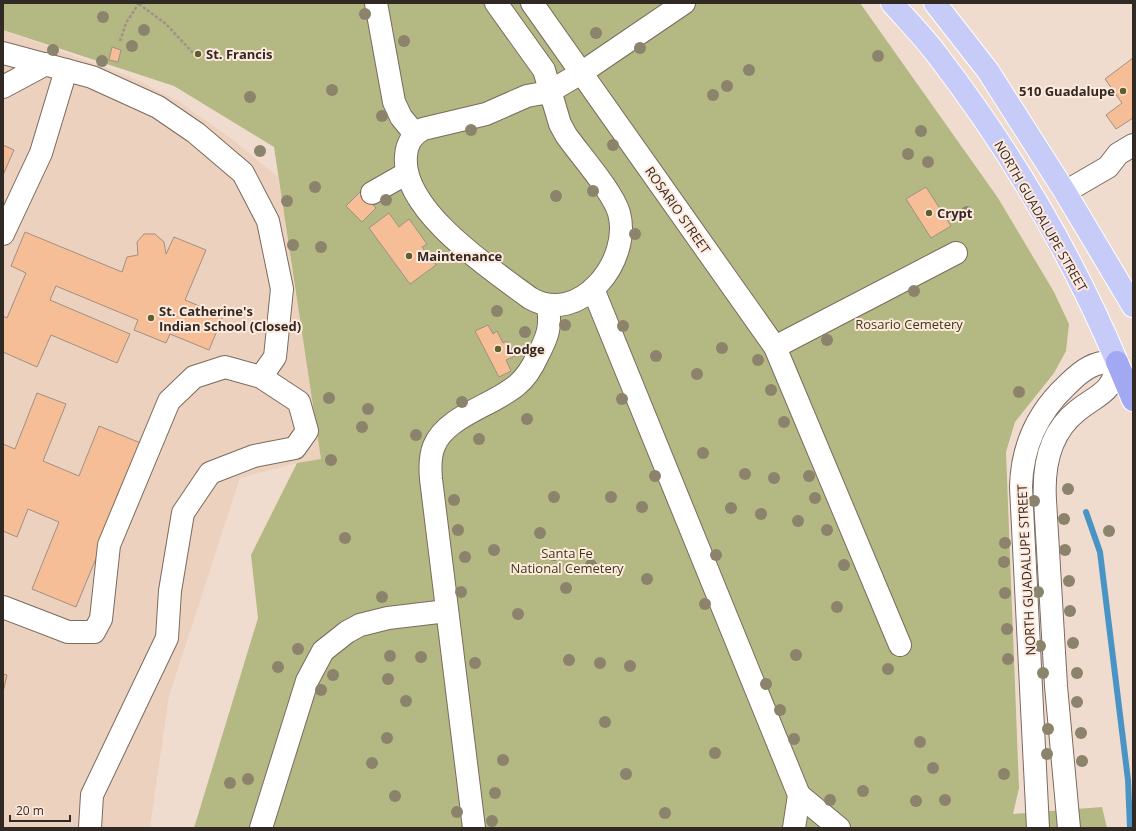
<svg xmlns="http://www.w3.org/2000/svg" width="1136" height="831" viewBox="0 0 1136 831" font-family="'Open Sans',sans-serif">
<style>
.built{fill:#ecd1bf}
.green{fill:#b4b883}
.lines{fill:none;stroke-linecap:round;stroke-linejoin:round}
.stream{stroke:#4994c4;stroke-width:6}
.building{fill:#f6be97;stroke:#a28f83}
.minor-casing{stroke:#7b6a5e;stroke-width:24}
.major-casing{stroke:#fff;stroke-width:24}
.highway-casing{stroke:#fff;stroke-width:24}
.path{stroke:#a09187;stroke-width:2.5;stroke-dasharray:3 2;stroke-linecap:butt}
.minor{stroke:#fff;stroke-width:22}
.major{stroke:#c7cbf7;stroke-width:22}
.highway{stroke:#a2a8f1;stroke-width:22}
.tree{fill:#8b836b}
.poi-dot{fill:#605e2a;stroke:#fee9dc;stroke-width:1.5}
.labels{text-anchor:middle;stroke-width:4;stroke-linejoin:round;paint-order:stroke}
.poi-label{font-size:13px;font-weight:bold;fill:#312924;stroke:#fee9dc;text-anchor:start}
.street-label{font-size:13px;fill:#312924;stroke:#fee9dc}
.park-label{font-size:13px;fill:#393b19;stroke:#fee9dc}
</style>
<rect width="100%" height="100%" fill="#f0dccf"/>
<!-- built -->
<path class="built" d="M3,30L129,76L178,101L232,139L278,177L321,459L297,463L240,478L169,696L150,828H3Z"/>
<!-- green -->
<path class="green" d="M3,3H860L998,198L1054,292L1069,324L1066,351L1054,373L1015,422L1006,452L1019,788L1013,814L1102,807L1107,828H194L258,618L251,555L297,463L321,459L274,147L174,86L3,30Z"/>
<g class="lines">
<!-- stream -->
<path class="stream" d="M1086,512L1100,552L1128,780L1130,828"/>
</g>
<!-- building -->
<g class="building">
<path d="M112,47L121,50L118,62L109,60Z"/>
<path d="M1133,58V118L1116,129L1106,115L1122,103L1105,79Z"/>
<path d="M3,145L14,150L3,175Z"/>
<path d="M926,187L951,226L931,238L906,199Z"/>
<path d="M360,192L376,208L362,222L346,206Z"/>
<path d="M389,213L399,227L409,219L427,244L422,247L436,265L410,284L369,228Z"/>
<path d="M25,232L122,272L127,257L138,255L137,242L144,234H155L164,242L166,254L174,237L206,250L185,300L223,316L209,350L170,334L166,343L134,330L138,320L56,286L50,300L130,334L117,363L51,335L37,367L3,352V316L7,318L26,273L11,266Z"/>
<path d="M488,325L493,334L497,331L503,343L507,341L515,356L506,360L511,371L499,377L475,331Z"/>
<path d="M37,393L66,404L43,461L79,476L99,426L143,444L76,607L32,589L59,522L28,509L17,537L3,531V444L15,449Z"/>
<path d="M3,674L7,675L3,692Z"/>
</g>
<g class="lines">
<defs>
<g id="minor">
<path d="M376,3L394,102L401,117L415,134"/>
<path d="M496,3L544,70L560,124L566,135C580,155 613,192 619,213C632,261 579,327 530,298C491,269 401,210 406,156C407,143 412,135 423,129L486,114L527,96L549,92L581,73L684,3"/>
<path d="M532,3L775,347L900,645"/>
<path d="M3,53L92,77L158,107L196,133L243,173L268,221L282,289L275,357L261,377"/>
<path d="M3,87L46,64"/>
<path d="M1065,192L1108,167L1118,154L1133,145"/>
<path d="M372,193L407,173"/>
<path d="M3,234L41,153L66,70"/>
<path d="M593,289L799,795L794,828"/>
<path d="M775,347L956,253"/>
<path d="M3,607L68,632H94L101,619L109,545L169,401L194,377L225,367L261,377L299,402L307,431L295,448L254,456L210,473L183,513L170,591L167,638L92,795L90,828"/>
<path d="M799,795L839,828"/>
<path d="M261,828L307,681L323,651L347,632L360,625L388,618L447,611"/>
<path d="M474,828L431,479C430,468 430,456 434,446C446,416 494,405 517,385C527,377 533,366 538,355C548,336 551,327 548,306"/>
<path d="M1038,828L1021,487C1022,446 1037,413 1067,385C1082,370 1095,360 1117,362"/>
<path d="M1069,828L1056,686L1045,500C1043,466 1049,433 1077,411C1099,393 1113,394 1117,362"/>
</g>
<g id="major">
<path d="M892,3C907,20 924,37 938,56C1010,150 1071,253 1117,362"/>
<path d="M935,3L988,71L1065,192L1133,306"/>
</g>
<path id="highway" d="M1117,362L1133,400"/>
</defs>
<!-- minor casing -->
<use href="#minor" class="minor-casing"/>
<!-- major casing -->
<use href="#major" class="major-casing"/>
<!-- highway casing -->
<use href="#highway" class="highway-casing"/>
<!-- path -->
<g class="path">
<path d="M139,4L166,24L193,53"/>
<path d="M120,41L126,23L139,3"/>
</g>
<!-- minor -->
<use href="#minor" class="minor"/>
<!-- major -->
<use href="#major" class="major"/>
<!-- highway -->
<use href="#highway" class="highway"/>
</g>
<!-- trees -->
<g class="tree">
<circle cx="365" cy="14" r="6"/>
<circle cx="103" cy="17" r="6"/>
<circle cx="144" cy="30" r="6"/>
<circle cx="596" cy="33" r="6"/>
<circle cx="404" cy="41" r="6"/>
<circle cx="132" cy="46" r="6"/>
<circle cx="640" cy="48" r="6"/>
<circle cx="53" cy="50" r="6"/>
<circle cx="878" cy="56" r="6"/>
<circle cx="102" cy="61" r="6"/>
<circle cx="749" cy="70" r="6"/>
<circle cx="727" cy="86" r="6"/>
<circle cx="332" cy="90" r="6"/>
<circle cx="713" cy="95" r="6"/>
<circle cx="250" cy="97" r="6"/>
<circle cx="382" cy="116" r="6"/>
<circle cx="471" cy="130" r="6"/>
<circle cx="921" cy="131" r="6"/>
<circle cx="613" cy="145" r="6"/>
<circle cx="260" cy="151" r="6"/>
<circle cx="908" cy="154" r="6"/>
<circle cx="928" cy="162" r="6"/>
<circle cx="315" cy="187" r="6"/>
<circle cx="593" cy="191" r="6"/>
<circle cx="556" cy="196" r="6"/>
<circle cx="386" cy="200" r="6"/>
<circle cx="287" cy="201" r="6"/>
<circle cx="967" cy="212" r="6"/>
<circle cx="635" cy="234" r="6"/>
<circle cx="293" cy="245" r="6"/>
<circle cx="321" cy="247" r="6"/>
<circle cx="914" cy="291" r="6"/>
<circle cx="497" cy="311" r="6"/>
<circle cx="565" cy="325" r="6"/>
<circle cx="623" cy="326" r="6"/>
<circle cx="525" cy="332" r="6"/>
<circle cx="827" cy="340" r="6"/>
<circle cx="722" cy="348" r="6"/>
<circle cx="656" cy="356" r="6"/>
<circle cx="758" cy="360" r="6"/>
<circle cx="697" cy="374" r="6"/>
<circle cx="771" cy="390" r="6"/>
<circle cx="1019" cy="392" r="6"/>
<circle cx="329" cy="398" r="6"/>
<circle cx="622" cy="399" r="6"/>
<circle cx="462" cy="402" r="6"/>
<circle cx="368" cy="409" r="6"/>
<circle cx="527" cy="419" r="6"/>
<circle cx="784" cy="422" r="6"/>
<circle cx="362" cy="427" r="6"/>
<circle cx="416" cy="435" r="6"/>
<circle cx="479" cy="439" r="6"/>
<circle cx="703" cy="453" r="6"/>
<circle cx="331" cy="460" r="6"/>
<circle cx="745" cy="474" r="6"/>
<circle cx="655" cy="476" r="6"/>
<circle cx="809" cy="476" r="6"/>
<circle cx="774" cy="478" r="6"/>
<circle cx="1068" cy="489" r="6"/>
<circle cx="554" cy="497" r="6"/>
<circle cx="611" cy="497" r="6"/>
<circle cx="815" cy="498" r="6"/>
<circle cx="454" cy="500" r="6"/>
<circle cx="1034" cy="501" r="6"/>
<circle cx="642" cy="507" r="6"/>
<circle cx="731" cy="508" r="6"/>
<circle cx="761" cy="514" r="6"/>
<circle cx="1064" cy="519" r="6"/>
<circle cx="798" cy="521" r="6"/>
<circle cx="458" cy="530" r="6"/>
<circle cx="827" cy="530" r="6"/>
<circle cx="1109" cy="531" r="6"/>
<circle cx="540" cy="533" r="6"/>
<circle cx="345" cy="538" r="6"/>
<circle cx="1005" cy="543" r="6"/>
<circle cx="494" cy="550" r="6"/>
<circle cx="1065" cy="550" r="6"/>
<circle cx="554" cy="555" r="6"/>
<circle cx="716" cy="555" r="6"/>
<circle cx="465" cy="557" r="6"/>
<circle cx="1004" cy="562" r="6"/>
<circle cx="591" cy="565" r="6"/>
<circle cx="844" cy="565" r="6"/>
<circle cx="647" cy="579" r="6"/>
<circle cx="1069" cy="581" r="6"/>
<circle cx="566" cy="588" r="6"/>
<circle cx="461" cy="592" r="6"/>
<circle cx="1038" cy="592" r="6"/>
<circle cx="1005" cy="593" r="6"/>
<circle cx="382" cy="597" r="6"/>
<circle cx="705" cy="604" r="6"/>
<circle cx="837" cy="607" r="6"/>
<circle cx="1070" cy="611" r="6"/>
<circle cx="518" cy="614" r="6"/>
<circle cx="1007" cy="629" r="6"/>
<circle cx="1073" cy="643" r="6"/>
<circle cx="1040" cy="646" r="6"/>
<circle cx="298" cy="649" r="6"/>
<circle cx="796" cy="655" r="6"/>
<circle cx="390" cy="656" r="6"/>
<circle cx="421" cy="657" r="6"/>
<circle cx="1008" cy="659" r="6"/>
<circle cx="569" cy="660" r="6"/>
<circle cx="475" cy="663" r="6"/>
<circle cx="600" cy="663" r="6"/>
<circle cx="630" cy="666" r="6"/>
<circle cx="278" cy="667" r="6"/>
<circle cx="888" cy="669" r="6"/>
<circle cx="1043" cy="673" r="6"/>
<circle cx="1077" cy="673" r="6"/>
<circle cx="333" cy="675" r="6"/>
<circle cx="388" cy="679" r="6"/>
<circle cx="766" cy="684" r="6"/>
<circle cx="321" cy="690" r="6"/>
<circle cx="406" cy="701" r="6"/>
<circle cx="1077" cy="702" r="6"/>
<circle cx="780" cy="710" r="6"/>
<circle cx="605" cy="722" r="6"/>
<circle cx="1048" cy="729" r="6"/>
<circle cx="1081" cy="733" r="6"/>
<circle cx="387" cy="738" r="6"/>
<circle cx="794" cy="739" r="6"/>
<circle cx="920" cy="742" r="6"/>
<circle cx="715" cy="753" r="6"/>
<circle cx="1047" cy="754" r="6"/>
<circle cx="503" cy="760" r="6"/>
<circle cx="1082" cy="761" r="6"/>
<circle cx="372" cy="763" r="6"/>
<circle cx="933" cy="768" r="6"/>
<circle cx="626" cy="774" r="6"/>
<circle cx="1004" cy="774" r="6"/>
<circle cx="248" cy="779" r="6"/>
<circle cx="230" cy="783" r="6"/>
<circle cx="863" cy="791" r="6"/>
<circle cx="495" cy="793" r="6"/>
<circle cx="395" cy="796" r="6"/>
<circle cx="830" cy="800" r="6"/>
<circle cx="945" cy="800" r="6"/>
<circle cx="916" cy="801" r="6"/>
<circle cx="457" cy="812" r="6"/>
<circle cx="665" cy="813" r="6"/>
<circle cx="492" cy="821" r="6"/>
</g>
<!-- markers -->
<g class="poi-dot">
<circle cx="198" cy="54" r="4"/>
<circle cx="1123" cy="91" r="4"/>
<circle cx="929" cy="213" r="4"/>
<circle cx="409" cy="256" r="4"/>
<circle cx="151" cy="318" r="4"/>
<circle cx="498" cy="349" r="4"/>
</g>
<g class="labels">
<!-- poi labels -->
<g class="poi-label">
<text x="206" y="59">St. Francis</text>
<text x="1115" y="96" text-anchor="end">510 Guadalupe</text>
<text x="937" y="218">Crypt</text>
<text x="417" y="261">Maintenance</text>
<text x="159" y="316">St. Catherine's<tspan x="159" dy="15">Indian School (Closed)</tspan></text>
<text x="506" y="354">Lodge</text>
</g>
<!-- street labels -->
<g class="street-label">
<text transform="translate(678 210) rotate(55)" y="5">ROSARIO STREET</text>
<text transform="translate(1041 216) rotate(60)" y="5">NORTH GUADALUPE STREET</text>
<text transform="translate(1026 570) rotate(-93)" y="5">NORTH GUADALUPE STREET</text>
</g>
<!-- park labels -->
<g class="park-label">
<text x="909" y="329">Rosario Cemetery</text>
<text x="567" y="558">Santa Fe<tspan x="567" dy="15">National Cemetery</tspan></text>
</g>
</g>
<!-- border -->
<rect width="1136" height="831" fill="none" stroke="#312924" stroke-width="8"/>
<!-- scale -->
<path d="M10 815v6h60v-6" fill="none" stroke="#312924" stroke-width="2"/>
<text x="16" y="815" font-size="12" fill="#312924" stroke="#fee9dc" stroke-width="3" paint-order="stroke">20 m</text>
</svg>
